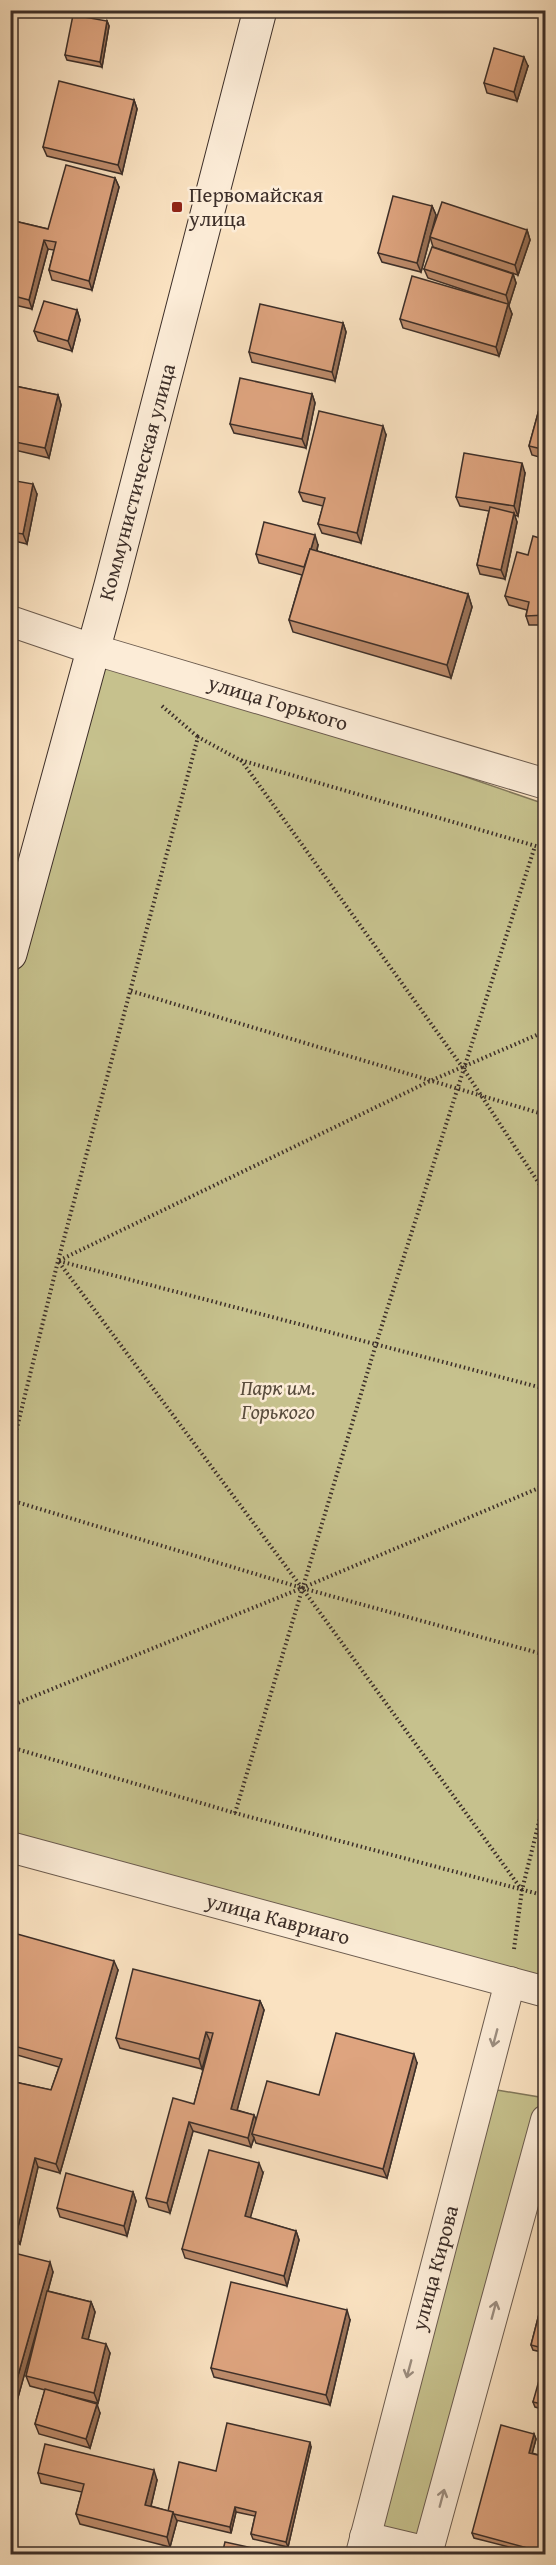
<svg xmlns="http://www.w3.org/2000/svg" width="556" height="2565" viewBox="0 0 556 2565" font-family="'Gentium Book Plus',serif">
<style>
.green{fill:#c6c18d;stroke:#82785b;stroke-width:1.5}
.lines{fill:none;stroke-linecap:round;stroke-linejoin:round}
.minor-casing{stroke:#6c5c4f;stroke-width:32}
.secondary-casing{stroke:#3d2f29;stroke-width:35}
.path{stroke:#3d2f29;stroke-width:4;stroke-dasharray:1.5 3;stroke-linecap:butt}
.minor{stroke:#fcecd7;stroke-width:30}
.secondary{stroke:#fcecd7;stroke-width:33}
.wall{fill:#bf8d6d;stroke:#3d2f29;stroke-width:1.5}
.shaded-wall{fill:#9b7359;stroke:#3d2f29;stroke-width:1.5}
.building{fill:#dea47f;stroke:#3d2f29;stroke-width:1.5}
.oneway{stroke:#9c8e80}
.poi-dot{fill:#8f2418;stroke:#fcecd7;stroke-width:2}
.labels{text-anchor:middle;stroke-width:5;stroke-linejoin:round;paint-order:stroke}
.poi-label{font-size:21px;fill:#3d2f29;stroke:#fcecd7;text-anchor:start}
.street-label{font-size:21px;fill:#3d2f29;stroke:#fcecd7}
.park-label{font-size:21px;font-style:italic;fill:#584c3d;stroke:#fcecd7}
</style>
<rect width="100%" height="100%" fill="#fae2c1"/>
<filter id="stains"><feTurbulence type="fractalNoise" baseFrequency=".00333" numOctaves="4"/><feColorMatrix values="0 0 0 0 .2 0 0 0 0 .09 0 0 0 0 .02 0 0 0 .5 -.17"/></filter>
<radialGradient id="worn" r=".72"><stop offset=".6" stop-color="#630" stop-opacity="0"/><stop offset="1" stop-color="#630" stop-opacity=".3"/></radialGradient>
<!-- green -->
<g class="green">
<path d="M92,649L545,804V1992L11,1847V954Z"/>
<path d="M497,2090L545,2098V2120L427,2554H361Z"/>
</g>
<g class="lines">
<defs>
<g id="minor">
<path d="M10,621L92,649L546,784"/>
<path d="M10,1847L546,1992"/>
<path d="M365,2537L428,2552"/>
<path d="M361,2554L510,1982"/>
<path d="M427,2554L546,2120"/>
</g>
<path id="secondary" d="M10,954L111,585L260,10"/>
</defs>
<!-- minor casing -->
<use href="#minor" class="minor-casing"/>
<!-- secondary casing -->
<use href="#secondary" class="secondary-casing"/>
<!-- path -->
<g class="path">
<path d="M162,706L198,737"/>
<path d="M241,760L463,1068L546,1194"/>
<path d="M131,991L546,1115"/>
<path d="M59,1261L546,1389"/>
<path d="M10,1456L58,1261L198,737L240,760L546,849"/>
<path d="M10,1500L302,1588L546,1655"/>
<path d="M10,1706L302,1588L546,1485"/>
<path d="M10,1747L235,1813L546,1896"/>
<path d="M235,1813L376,1344L535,846"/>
<path d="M522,1890L302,1588L58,1261L430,1081L546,1031"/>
<path d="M514,1949L522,1890L546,1794"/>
</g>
<!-- minor -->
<use href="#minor" class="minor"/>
<!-- secondary -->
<use href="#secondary" class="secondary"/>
</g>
<!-- wall -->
<g class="wall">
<path d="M107,21L109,26L102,67L67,60L65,55Z"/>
<path d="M528,66L517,101L487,93L484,83Z"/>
<path d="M134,100L137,109L122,174L47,156L43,147Z"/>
<path d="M115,178L119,187L92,290L52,280L49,270L54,250L48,249L32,309L10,304V220L48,229Z"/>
<path d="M432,206L436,215L421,272L382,262L378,253Z"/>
<path d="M527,230L530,240L518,275L433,247L430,237Z"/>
<path d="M424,269L513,274L516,283L509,305L508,304L512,314L499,356L403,328L400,319L500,302L428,278Z"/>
<path d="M77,310L80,320L72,351L38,341L34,331Z"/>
<path d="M343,323L346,332L335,381L252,362L249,352Z"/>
<path d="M546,384V459L532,455L529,446Z"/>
<path d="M10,385L58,395L61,405L49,458L10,449Z"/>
<path d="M312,394L315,403L306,448L234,433L230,424Z"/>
<path d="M386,435L361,543L322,533L318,524L323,506L303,501L299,492Z"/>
<path d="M525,473L518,516L514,515L517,522L505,579L480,574L477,565L489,511L460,506L456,497Z"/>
<path d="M10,480L37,494L27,544L10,540Z"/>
<path d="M546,540V625H529L526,616L527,610L509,605L505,596L528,555Z"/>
<path d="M318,545L317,551L468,594L472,607L451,678L293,632L289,620L302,575L259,563L256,554Z"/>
<path d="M546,673V706L542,705L539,696Z"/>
<path d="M10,1932L118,1970L60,2173L38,2167L20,2244L10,2242V2081L51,2090L59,2067L10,2053Z"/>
<path d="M260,2001L264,2010L237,2110L254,2115L256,2120L319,2095L417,2063L387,2178L256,2143L254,2138L251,2147L193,2131L170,2213L149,2207L146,2198L194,2104L211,2041H210L202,2069L120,2048L116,2038Z"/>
<path d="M263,2173L250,2218L296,2231L299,2240L287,2286L185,2258L182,2249Z"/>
<path d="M133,2192L136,2201L127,2236L60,2217L57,2208Z"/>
<path d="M10,2252L53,2272L48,2291L91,2302L95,2312L88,2339L110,2353L98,2403L54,2392L100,2413L90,2448L39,2434L35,2424L45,2390L30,2386L26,2376L43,2307L10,2426Z"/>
<path d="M546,2287V2353L533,2350L531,2345Z"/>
<path d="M350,2320L330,2405L214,2377L211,2368Z"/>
<path d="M546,2367V2410L535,2407L533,2402Z"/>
<path d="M534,2434L536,2439L532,2453L546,2457V2554H536L474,2538L472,2533Z"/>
<path d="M311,2447L288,2547L253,2539L251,2534L255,2516L236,2512L231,2533L176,2520L177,2521L170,2547L80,2524L76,2514L82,2492L41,2483L38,2473L157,2480L151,2506L168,2511L216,2471Z"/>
</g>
<!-- shaded-wall -->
<g class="shaded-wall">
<path d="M107,21L109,26L102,67L100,62Z"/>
<path d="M524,57L528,66L517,101L514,92Z"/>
<path d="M134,100L137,109L122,174L118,165Z"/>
<path d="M115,178L119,187L92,290L89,281Z"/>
<path d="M432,206L436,215L421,272L417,263Z"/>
<path d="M527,230L530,240L518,275L515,265Z"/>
<path d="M44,240L48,249L32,309L29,300Z"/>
<path d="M513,274L516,283L509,305L506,295Z"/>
<path d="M508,304L512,314L499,356L496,347Z"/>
<path d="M77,310L80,320L72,351L68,341Z"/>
<path d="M343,323L346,332L335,381L332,372Z"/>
<path d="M312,394L315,403L306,448L302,439Z"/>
<path d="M58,395L61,405L49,458L45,448Z"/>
<path d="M383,426L386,435L361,543L357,533Z"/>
<path d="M522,463L525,473L518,516L514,506Z"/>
<path d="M33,484L37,494L27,544L23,534Z"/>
<path d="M514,513L517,522L505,579L501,570Z"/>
<path d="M315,535L318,545L310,577L306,567Z"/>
<path d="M468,594L472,607L451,678L447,665Z"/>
<path d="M114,1961L118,1970L60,2173L56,2164Z"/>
<path d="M260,2001L264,2010L235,2118L231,2109Z"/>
<path d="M206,2032L210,2041L202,2069L199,2059Z"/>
<path d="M414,2054L417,2063L387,2178L383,2169Z"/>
<path d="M254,2115L258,2124L252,2134L254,2138L251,2147L248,2138Z"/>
<path d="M189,2122L193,2131L170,2213L167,2203Z"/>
<path d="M35,2158L38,2167L20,2244L16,2235Z"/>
<path d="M259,2163L263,2173L248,2226L245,2216Z"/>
<path d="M133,2192L136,2201L127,2236L124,2226Z"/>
<path d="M296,2231L299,2240L287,2286L284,2276Z"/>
<path d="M50,2262L53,2272L10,2426V2404Z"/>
<path d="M91,2302L95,2312L86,2348L82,2338Z"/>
<path d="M347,2310L350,2320L330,2405L326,2395Z"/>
<path d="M106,2344L110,2353L98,2403L94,2393Z"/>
<path d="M97,2404L100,2413L90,2448L86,2439Z"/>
<path d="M534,2434L536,2439L531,2458L529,2453Z"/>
<path d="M310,2442L311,2447L288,2547L286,2542Z"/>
<path d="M154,2470L157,2480L149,2514L145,2505Z"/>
<path d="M235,2507L236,2512L231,2533L230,2527Z"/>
<path d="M173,2512L177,2521L170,2547L167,2537Z"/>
</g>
<!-- building -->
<g class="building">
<path d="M73,15L107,21L100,62L65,55Z"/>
<path d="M494,48L524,57L514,92L484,83Z"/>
<path d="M59,81L134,100L118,165L43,147Z"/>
<path d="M66,165L115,178L89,281L49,270L56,242L44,240L29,300L10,295V220L48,229Z"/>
<path d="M393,196L432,206L417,263L378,253Z"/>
<path d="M442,202L527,230L515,265L430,237Z"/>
<path d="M432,247L513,274L506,295L424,269Z"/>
<path d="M412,276L508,304L496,347L400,319Z"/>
<path d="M44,301L77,310L68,341L34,331Z"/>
<path d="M260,304L343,323L332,372L249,352Z"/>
<path d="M240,378L312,394L302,439L230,424Z"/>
<path d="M546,384V450L529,446Z"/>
<path d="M10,385L58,395L45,448L10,441Z"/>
<path d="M319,411L383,426L357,533L318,524L325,498L299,492Z"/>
<path d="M464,453L522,463L514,506L456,497Z"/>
<path d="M10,480L33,484L23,534L10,532Z"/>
<path d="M490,507L514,513L501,570L477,565Z"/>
<path d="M264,522L315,535L311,549H310L304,567L256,554Z"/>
<path d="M533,536L546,540V615L526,616L529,602L505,596L517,552L528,555Z"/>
<path d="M310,549L468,594L447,665L289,620Z"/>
<path d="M546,673V697L539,696Z"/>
<path d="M10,1932L114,1961L56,2164L35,2158L16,2235L10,2234V2081L51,2090L62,2059L10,2045Z"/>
<path d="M133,1969L260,2001L231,2109L254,2115L248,2138L189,2122L167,2203L146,2198L173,2098L194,2104L213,2033L206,2032L199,2059L116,2038Z"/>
<path d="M336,2033L414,2054L383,2169L252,2134L267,2081L319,2095Z"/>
<path d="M209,2150L259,2163L245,2216L296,2231L284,2276L182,2249Z"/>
<path d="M66,2173L133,2192L124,2226L57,2208Z"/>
<path d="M10,2252L50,2262L10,2404Z"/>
<path d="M231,2282L347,2310L326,2395L211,2368Z"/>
<path d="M546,2287V2349L531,2345Z"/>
<path d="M47,2291L91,2302L82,2338L106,2344L94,2393L26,2376Z"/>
<path d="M543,2366L546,2367V2405L533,2402Z"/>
<path d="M45,2389L97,2404L86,2439L35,2424Z"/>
<path d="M227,2423L310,2442L286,2542L251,2534L256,2512L235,2507L230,2527L174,2514L173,2512L168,2511L179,2462L216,2471Z"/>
<path d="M501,2425L534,2434L529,2453L546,2457V2553L472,2533Z"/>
<path d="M45,2444L154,2470L145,2505L173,2512L167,2537L76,2514L84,2484L38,2473Z"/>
<path d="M225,2542L280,2554H222Z"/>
</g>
<!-- one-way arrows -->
<defs><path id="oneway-shaft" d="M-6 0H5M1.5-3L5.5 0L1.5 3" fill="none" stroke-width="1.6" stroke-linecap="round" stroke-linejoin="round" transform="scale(1.5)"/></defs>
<g class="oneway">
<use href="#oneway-shaft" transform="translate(495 2038) rotate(105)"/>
<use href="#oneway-shaft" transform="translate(494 2310) rotate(-75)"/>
<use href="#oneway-shaft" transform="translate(409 2369) rotate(105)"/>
<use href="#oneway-shaft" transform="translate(442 2498) rotate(-75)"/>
</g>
<!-- markers -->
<rect class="poi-dot" x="171" y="201" width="12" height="12" rx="3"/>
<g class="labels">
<!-- poi labels -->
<g class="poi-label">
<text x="189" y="202">Первомайская<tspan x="189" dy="24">улица</tspan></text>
</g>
<!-- street labels -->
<g class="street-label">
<text transform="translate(137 482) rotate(-75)" y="7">Коммунистическая улица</text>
<text transform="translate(278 703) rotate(17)" y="7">улица Горького</text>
<text transform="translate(278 1919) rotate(15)" y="7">улица Кавриаго</text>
<text transform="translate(435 2268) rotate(-75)" y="7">улица Кирова</text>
</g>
<!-- park labels -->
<g class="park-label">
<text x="278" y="1395">Парк им.<tspan x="278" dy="24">Горького</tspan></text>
</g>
</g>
<!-- margin -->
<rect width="556" height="2565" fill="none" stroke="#fae2c1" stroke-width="36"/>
<rect x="12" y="12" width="532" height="2541" fill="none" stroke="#3d2f29" stroke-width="3"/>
<rect x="18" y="18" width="520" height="2529" fill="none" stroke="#3d2f29" stroke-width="1.5"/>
<rect width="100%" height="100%" filter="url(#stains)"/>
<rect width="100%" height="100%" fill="url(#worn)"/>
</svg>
